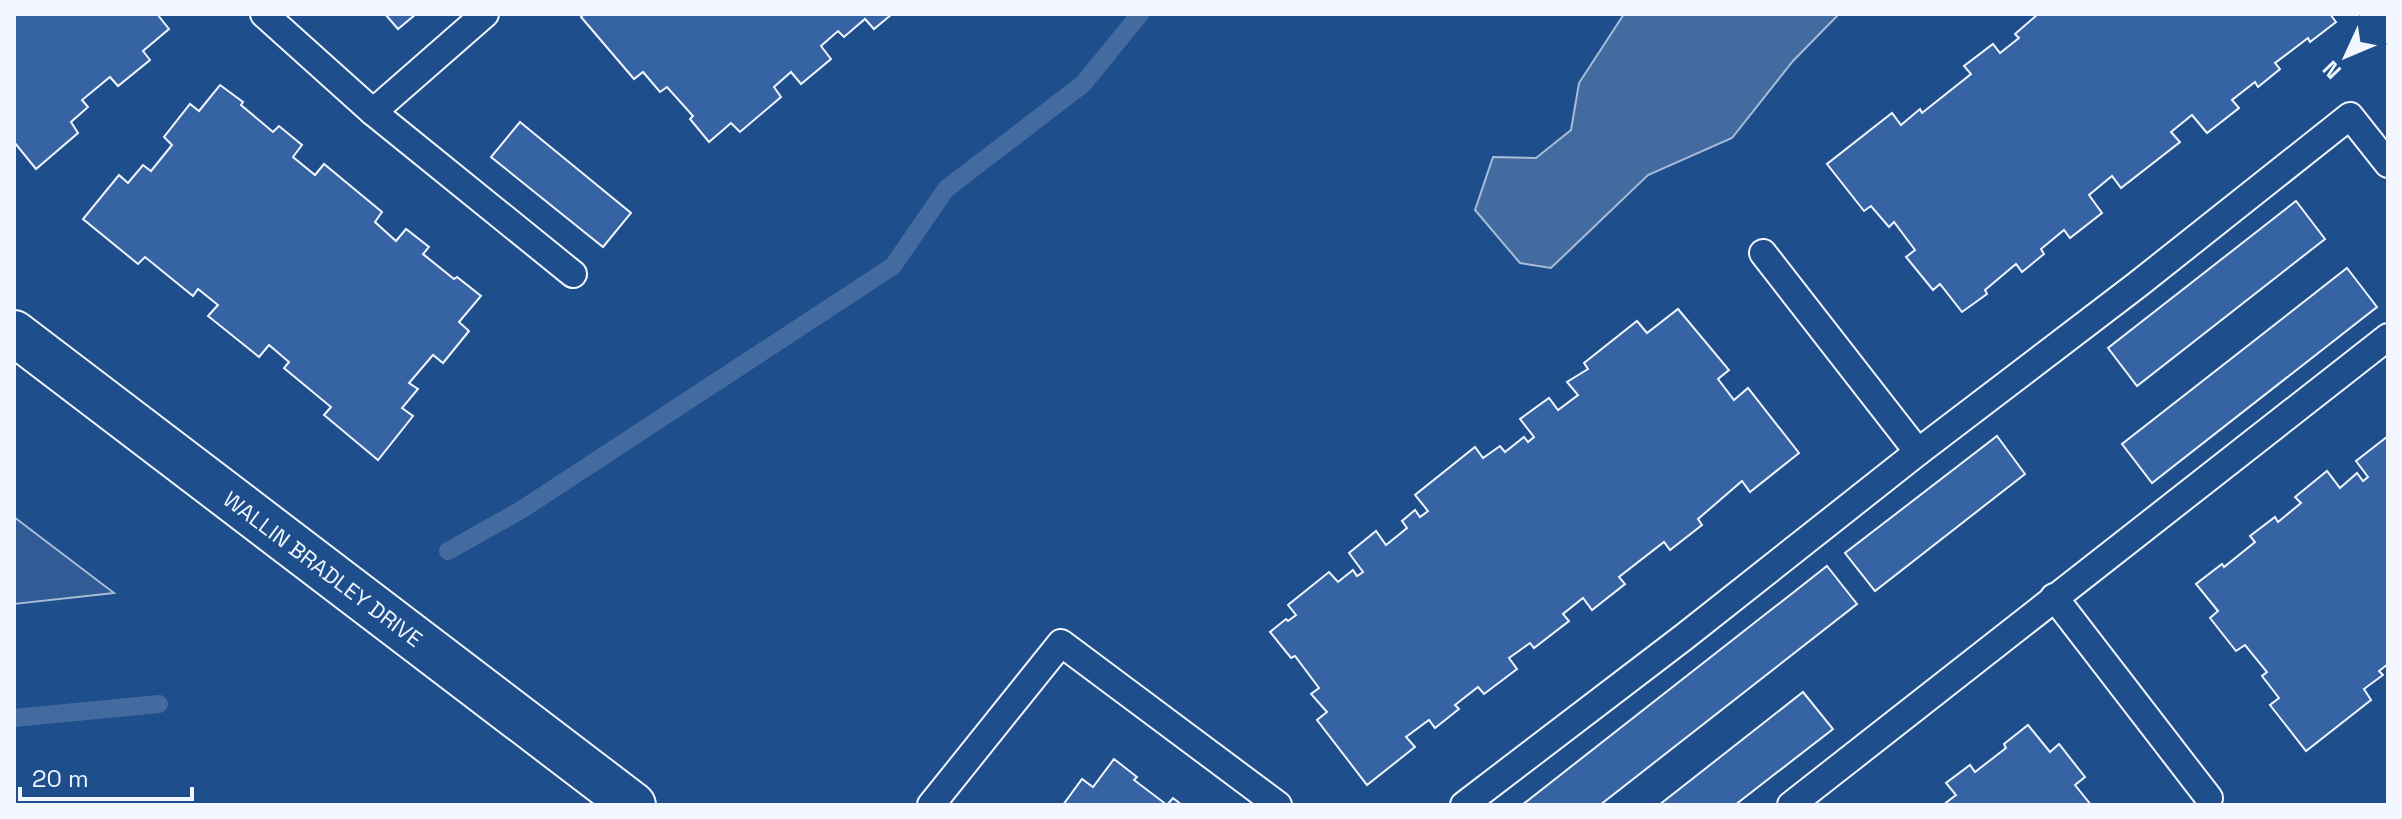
<svg xmlns="http://www.w3.org/2000/svg" width="2402" height="819" viewBox="0 0 2402 819" font-family="'Space Grotesk',sans-serif">
<style>
.built{fill:#305b95;stroke:#a8bbd7;stroke-width:2}
.water{fill:#446ba0;stroke:#a8bbd7;stroke-width:2}
.lines{fill:none;stroke-linecap:round;stroke-linejoin:round}
.stream{stroke:#446ba0;stroke-width:18}
.building{fill:#3563a3;stroke:#f2f6ff;stroke-width:2}
.service-casing{stroke:#f2f6ff;stroke-width:30}
.minor-casing{stroke:#f2f6ff;stroke-width:48}
.service{stroke:#1f4e8c;stroke-width:26}
.minor{stroke:#1f4e8c;stroke-width:44}
.labels{text-anchor:middle;stroke-width:6;stroke-linejoin:round;paint-order:stroke}
.street-label{font-size:22px;fill:#f2f6ff;stroke:#1f4e8c}
</style>
<rect width="100%" height="100%" fill="#1f4e8c"/>
<!-- built -->
<path class="built" d="M14,517L114,593L14,604Z"/>
<!-- water -->
<path class="water" d="M1624,14H1839L1793,61L1732,138L1648,175L1551,268L1520,263L1475,210L1493,157L1536,158L1571,130L1579,83Z"/>
<g class="lines">
<!-- stream -->
<g class="stream">
<path d="M448,551L521,510L893,266L946,189L1083,84L1140,14"/>
<path d="M14,718L159,704"/>
</g>
</g>
<!-- building -->
<g class="building">
<path d="M14,14H157L169,29L143,51L150,60L118,86L110,77L82,100L88,107L71,122L78,133L36,169L14,142Z"/>
<path d="M385,14H416L398,29Z"/>
<path d="M584,14H892L874,29L865,19L844,37L838,31L821,46L831,59L801,84L791,72L774,87L781,97L740,132L731,123L709,142L690,119L693,116L667,87L660,92L643,72L634,79L581,17Z"/>
<path d="M2038,14H2330L2336,22L2310,42L2308,38L2275,63L2280,69L2258,87L2255,82L2232,100L2239,108L2207,133L2192,115L2171,132L2180,142L2121,188L2112,176L2089,195L2102,213L2070,238L2064,230L2041,249L2044,254L2022,272L2016,264L1985,290L1987,294L1962,312L1940,284L1933,290L1906,257L1915,250L1894,222L1889,227L1871,206L1864,211L1827,164L1892,113L1901,125L1920,109L1922,113L1971,74L1964,66L1993,44L2000,53L2019,38L2015,34Z"/>
<path d="M220,85L243,102L241,105L273,132L279,126L302,145L293,157L315,175L324,164L382,212L375,222L396,241L406,229L429,247L423,254L454,279L457,277L481,296L459,322L469,331L443,363L433,355L409,383L418,389L402,408L413,416L378,460L324,415L331,407L284,368L289,362L269,345L259,357L208,316L218,305L198,289L193,296L145,257L138,264L83,219L119,175L128,183L143,165L151,171L172,145L164,137L190,104L199,111Z"/>
<path d="M520,122L631,213L603,247L491,157Z"/>
<path d="M2296,201L2325,239L2137,386L2108,348Z"/>
<path d="M2347,268L2377,307L2152,483L2122,444Z"/>
<path d="M1678,309L1729,370L1718,379L1734,400L1748,388L1799,453L1750,492L1742,481L1698,519L1702,525L1670,550L1664,542L1619,577L1625,584L1592,610L1583,598L1563,614L1569,621L1534,648L1530,643L1509,658L1517,669L1484,694L1478,687L1455,705L1459,709L1435,728L1429,720L1406,737L1415,747L1367,785L1317,720L1327,712L1311,694L1319,688L1295,656L1291,658L1270,632L1286,619L1288,621L1296,615L1288,605L1329,572L1338,582L1353,570L1357,576L1363,572L1349,553L1376,531L1386,545L1407,528L1402,521L1415,510L1420,517L1428,511L1415,495L1475,447L1483,458L1500,446L1505,452L1524,437L1528,442L1534,437L1520,419L1549,398L1558,410L1578,395L1567,382L1588,369L1584,363L1637,321L1647,333Z"/>
<path d="M1997,436L2025,474L1875,591L1845,553Z"/>
<path d="M2388,436V664L2379,671L2383,675L2364,689L2371,700L2306,751L2270,705L2279,698L2262,676L2267,672L2245,645L2236,651L2210,618L2218,611L2196,584L2222,564L2224,567L2255,542L2250,536L2275,517L2278,522L2301,503L2295,497L2327,471L2340,488L2357,473L2363,481L2368,477L2356,461Z"/>
<path d="M1827,566L1857,604L1600,805H1522Z"/>
<path d="M1803,692L1833,729L1735,805H1659Z"/>
<path d="M2028,725L2050,752L2059,744L2085,777L2075,785L2091,805H1943L1956,795L1946,783L1970,765L1975,772L2006,748L2004,744Z"/>
<path d="M1114,759L1137,777L1134,780L1167,805L1173,798L1182,805H1063L1082,779L1093,787Z"/>
</g>
<g class="lines">
<defs>
<g id="service">
<path d="M264,14L373,112L573,274"/>
<path d="M373,112L485,14"/>
<path d="M1763,253L1918,452"/>
<path d="M2054,597L2209,798"/>
<path d="M931,805L1061,643L1278,805"/>
<path d="M1464,805L1684,637L1918,452L2137,285L2350,116L2388,164"/>
<path d="M1791,805L2388,337"/>
</g>
<path id="minor" d="M14,333L633,805"/>
</defs>
<!-- service casing -->
<use href="#service" class="service-casing"/>
<!-- minor casing -->
<use href="#minor" class="minor-casing"/>
<!-- service -->
<use href="#service" class="service"/>
<!-- minor -->
<use href="#minor" class="minor"/>
</g>
<g class="labels">
<!-- street labels -->
<g class="street-label">
<text transform="translate(323 569) rotate(37)" y="8">WALLIN BRADLEY DRIVE</text>
</g>
</g>
<!-- border -->
<rect width="2402" height="819" fill="none" stroke="#f2f6ff" stroke-width="32"/>
<!-- north arrow -->
<g transform="translate(2346 56) rotate(226)" stroke="#1f4e8c" stroke-width="6" paint-order="stroke">
<path d="M0-6L14 30L0 20L-14 30Z" fill="#f2f6ff"/>
<text y="-12" font-size="22" font-weight="bold" text-anchor="middle" fill="#f2f6ff">N</text>
</g>
<!-- scale -->
<path d="M20 787v12h172v-12" fill="none" stroke="#f2f6ff" stroke-width="4"/>
<text x="32" y="787" font-size="24" fill="#f2f6ff" stroke="#1f4e8c" stroke-width="6" paint-order="stroke">20 m</text>
</svg>
